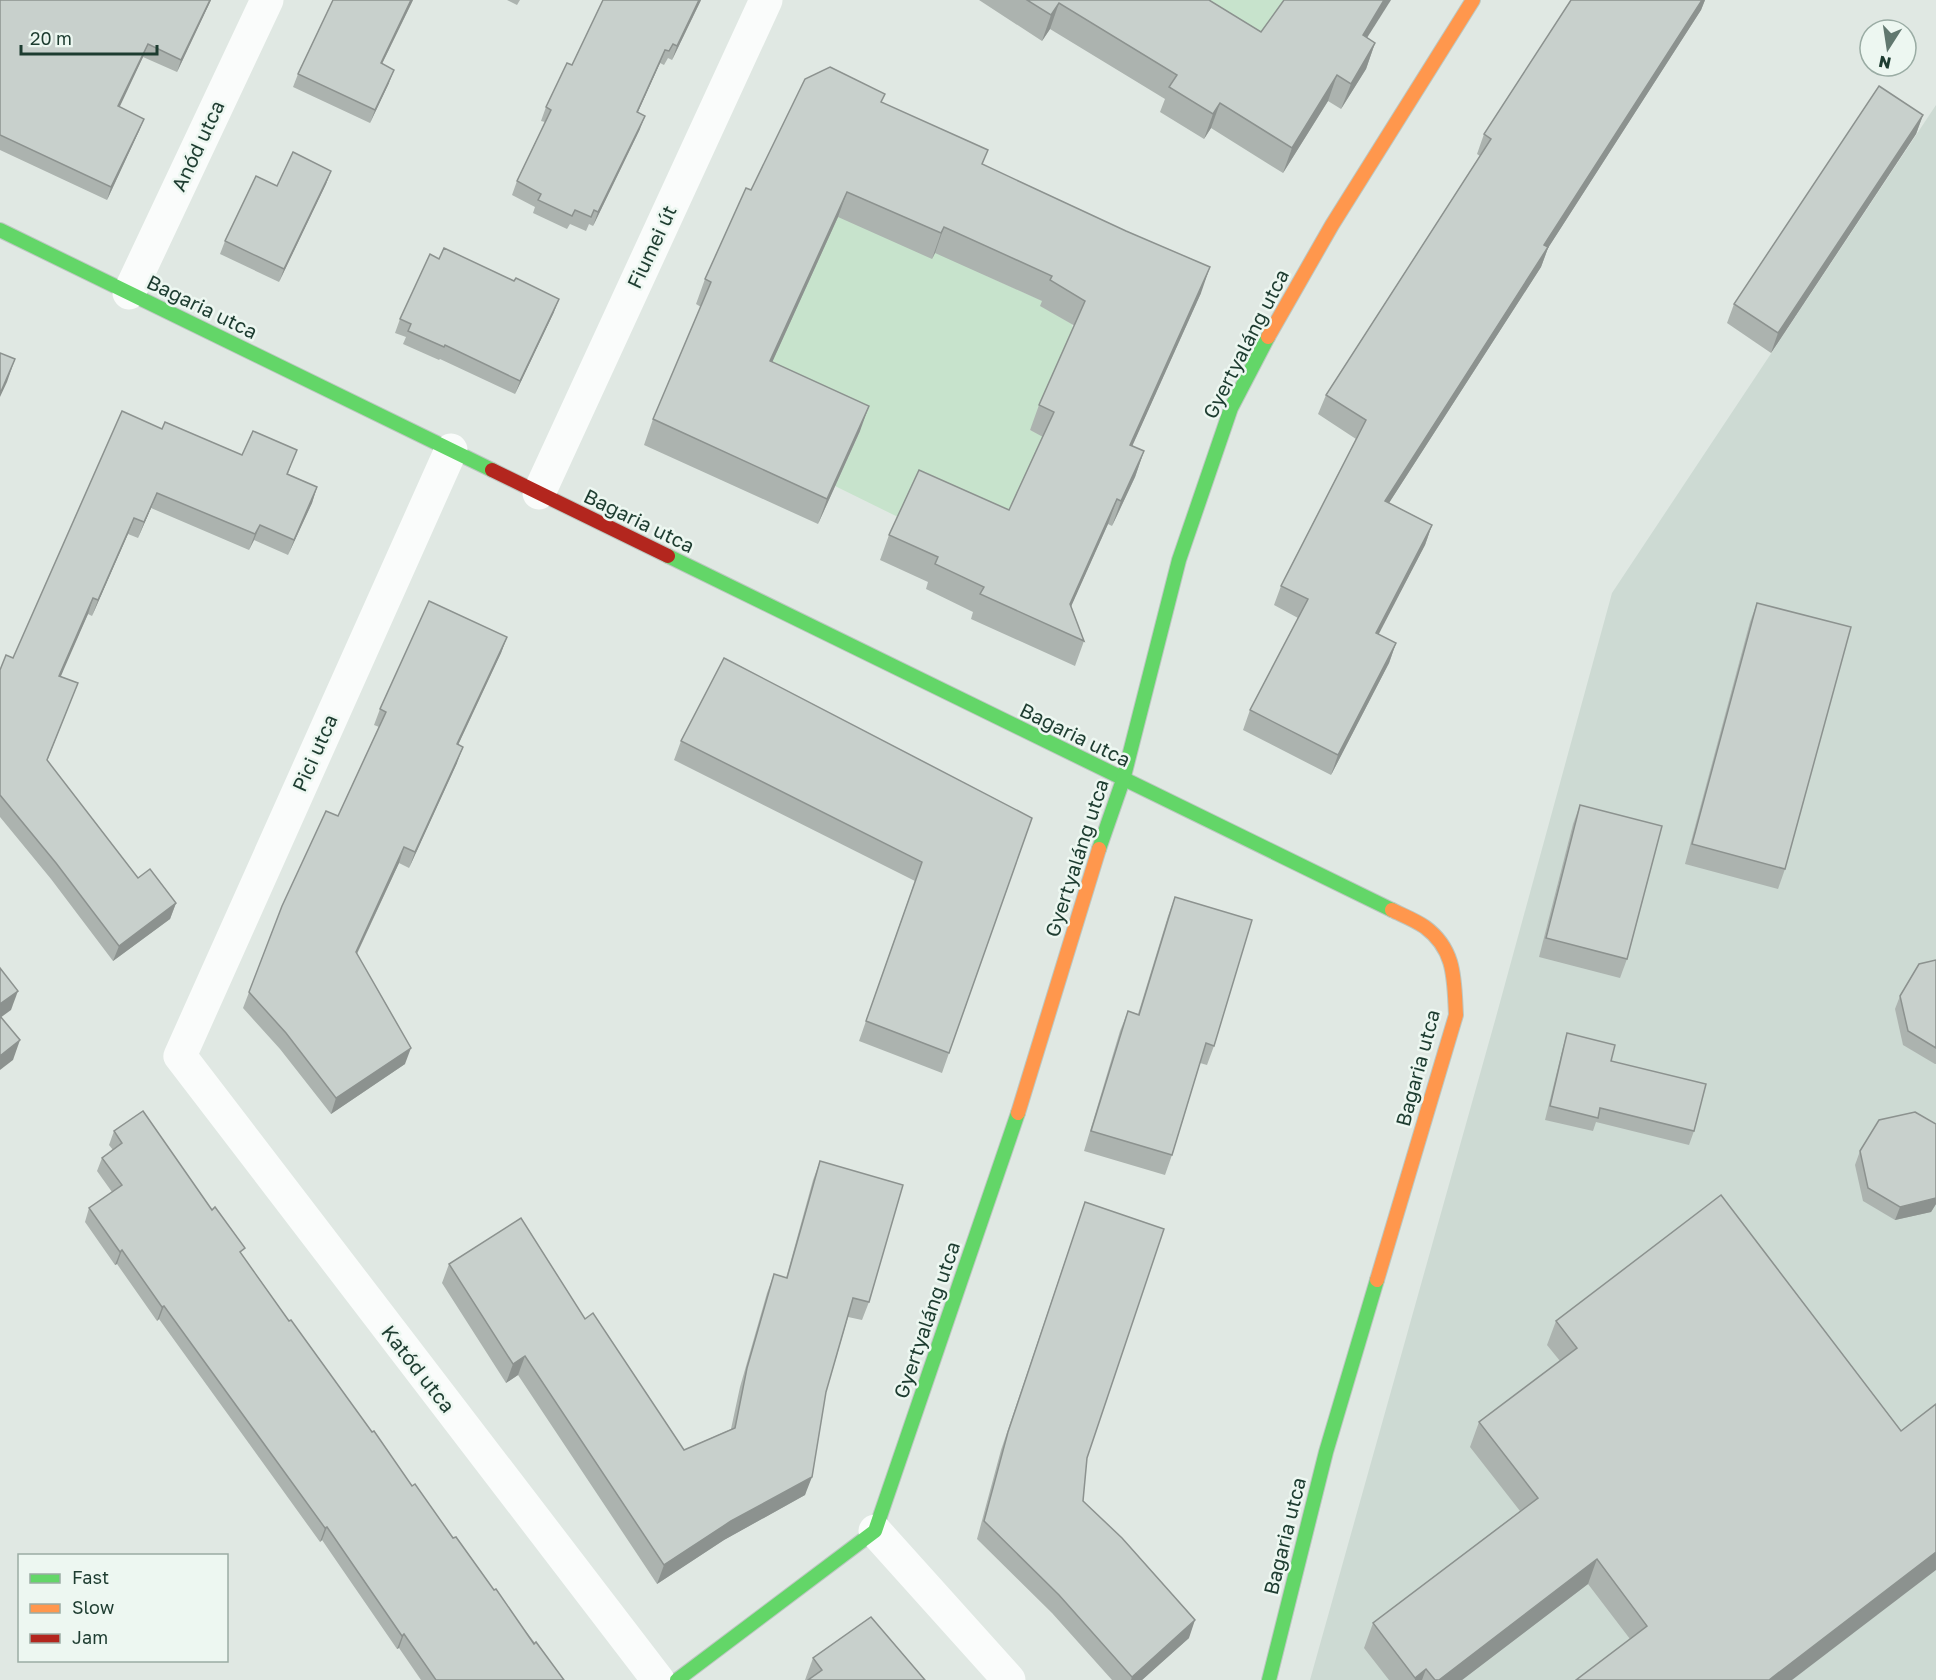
<svg xmlns="http://www.w3.org/2000/svg" width="1936" height="1680" viewBox="0 0 1936 1680" font-family="'Golos Text',sans-serif">
<style>
.built{fill:#cddad3}
.green{fill:#c7e3cc}
.lines{fill:none;stroke-linecap:round;stroke-linejoin:round}
.fast-casing{stroke:#bcc7c1;stroke-width:16}
.slow-casing{stroke:#bcc7c1;stroke-width:16}
.jam-casing{stroke:#bcc7c1;stroke-width:16}
.street{stroke:#fafcfb;stroke-width:33}
.fast{stroke:#63d668;stroke-width:14}
.slow{stroke:#ff974d;stroke-width:14}
.jam{stroke:#b3261e;stroke-width:14}
.wall{fill:#acb3af}
.shaded-wall{fill:#8c928f}
.building{fill:#c8d0cc;stroke:#8c928f;stroke-width:1.5}
.labels{text-anchor:middle;stroke-width:5;stroke-linejoin:round;paint-order:stroke}
.street-label{font-size:20px;fill:#1d3c30;stroke:#edf7f1}
</style>
<rect width="100%" height="100%" fill="#e0e8e3"/>
<!-- built -->
<path class="built" d="M1936,105V1680H1310L1496,1017L1612,593Z"/>
<!-- green -->
<g class="green">
<path d="M1158,0H1297L1261,45Z"/>
<path d="M838,210L932,258L938,248L987,276L1043,301L1041,306L1072,324L1074,334L1030,430L1045,437L1015,527L900,518L835,486L860,431L758,410L769,340L780,344L820,256Z"/>
</g>
<g class="lines">
<defs>
<g id="fast">
<path d="M0,230L492,470"/>
<path d="M668,556L1392,910"/>
<path d="M1099,849L1123,780L1179,560L1231,408L1268,337"/>
<path d="M677,1680L875,1531L1018,1113"/>
<path d="M1269,1680L1326,1452L1377,1280"/>
</g>
<g id="slow">
<path d="M1268,337L1332,225L1473,0"/>
<path d="M1018,1113L1099,849"/>
<path d="M1377,1280L1456,1015C1454,980 1456,950 1425,927C1415,920 1402,915 1392,910"/>
</g>
<path id="jam" d="M492,470L668,556"/>
</defs>
<!-- fast casing -->
<use href="#fast" class="fast-casing"/>
<!-- slow casing -->
<use href="#slow" class="slow-casing"/>
<!-- jam casing -->
<use href="#jam" class="jam-casing"/>
<!-- street -->
<g class="street">
<path d="M129,293L267,0"/>
<path d="M451,450L180,1056L658,1680"/>
<path d="M539,493L766,0"/>
<path d="M875,1531L1009,1680"/>
</g>
<!-- fast -->
<use href="#fast" class="fast"/>
<!-- slow -->
<use href="#slow" class="slow"/>
<!-- jam -->
<use href="#jam" class="jam"/>
</g>
<!-- wall -->
<g class="wall">
<path d="M0,0H211L177,72L143,57L119,107L144,119L139,131L107,200L0,150Z"/>
<path d="M333,0H413L382,64L389,83L370,123L293,87L298,74Z"/>
<path d="M507,0H520L517,5Z"/>
<path d="M603,0H701L672,60L668,58L664,65L660,63L638,112L640,129L593,226L589,224L586,231L570,224L567,229L533,213L535,207L512,195L517,181L545,122L541,121L546,107L572,65Z"/>
<path d="M979,0H1209L1261,32L1367,38L1375,43L1366,69L1341,109L1328,101L1283,173L1211,128L1204,139L1160,112L1165,99L1050,29L1042,41Z"/>
<path d="M1702,0H1705L1701,10L1548,248L1541,267L1389,503L1432,525L1425,545L1378,634L1396,643L1389,663L1331,775L1243,730L1250,710L1298,618L1274,605L1281,586L1356,439L1318,414L1326,395L1480,156L1477,154L1484,134Z"/>
<path d="M882,102L983,164L1201,293L1132,446L1144,451L1135,477L1112,526L1108,524L1071,606L1084,641L1075,666L971,619L973,612L926,589L928,582L880,560L889,535L1009,510L1043,437L1030,430L1039,405L1075,326L1040,306L1042,301L935,253L932,259L838,217L772,362L860,431L818,524L644,445L653,419L701,307L696,304L705,279L751,190Z"/>
<path d="M1923,115L1916,134L1771,353L1727,323L1734,304Z"/>
<path d="M331,171L326,184L279,282L220,254L225,241Z"/>
<path d="M439,259L554,312L515,394L440,359L439,360L403,344L406,337L395,333L400,319Z"/>
<path d="M162,429L242,455L291,465L288,474L317,487L312,503L288,555L254,540L249,550L151,508L138,538L128,534L92,616L88,614L60,676L78,683L47,761L138,878L176,903L170,919L113,961L51,879L0,817V670L13,658Z"/>
<path d="M1757,603L1785,869L1778,889L1685,864L1750,622Z"/>
<path d="M507,637L501,653L458,745L457,763L409,868L399,863L357,954L405,1064L331,1114L280,1049L243,1008L282,906L338,816L379,727L374,725L380,709Z"/>
<path d="M681,741L1032,818L942,1073L859,1041L915,881L674,760Z"/>
<path d="M1580,805L1627,959L1620,978L1539,957L1573,824Z"/>
<path d="M1175,897L1214,1046L1207,1065L1200,1063L1172,1155L1165,1175L1084,1151L1120,1031L1128,1011L1138,1014L1168,916Z"/>
<path d="M1936,960V1064H1935L1903,1045L1895,1009L1900,996Z"/>
<path d="M1567,1033L1611,1061L1694,1131L1689,1145L1596,1122L1593,1131L1545,1120L1563,1047Z"/>
<path d="M1936,1124V1204L1931,1212L1895,1220L1863,1201L1855,1165L1860,1151Z"/>
<path d="M114,1131L242,1255L289,1321L412,1486L564,1680H421L399,1648L397,1649L322,1540L320,1542L159,1319L157,1321L117,1264L115,1265L85,1222L89,1208L112,1192L97,1171L102,1158L113,1150L109,1145Z"/>
<path d="M820,1161L869,1302L862,1320L848,1317L826,1392L805,1495L724,1540L657,1584L518,1375L506,1383L442,1283L449,1264L585,1319L684,1450L731,1429L740,1387L767,1293L774,1274L786,1278L813,1180Z"/>
<path d="M1085,1202L1087,1458L1083,1501L1189,1638L1142,1680H1112L1052,1613L977,1539L1001,1450Z"/>
<path d="M1556,1321L1901,1431L1630,1639L1588,1584L1462,1680H1389L1364,1648L1373,1623L1520,1511L1470,1447L1479,1422L1560,1361L1547,1345Z"/>
<path d="M813,1658L925,1680H805Z"/>
</g>
<!-- shaded-wall -->
<g class="shaded-wall">
<path d="M210,0H211L177,72L181,60Z"/>
<path d="M411,0H413L376,76L381,63Z"/>
<path d="M699,0H701L672,60L677,46Z"/>
<path d="M1384,0H1391L1353,60L1363,35Z"/>
<path d="M1702,0H1705L1701,10L1548,248L1541,267L1378,520L1385,501L1544,245Z"/>
<path d="M1059,3L1050,29L1042,41L1051,15Z"/>
<path d="M1375,43L1366,69L1341,109L1351,84Z"/>
<path d="M148,44L143,57L114,119L118,106Z"/>
<path d="M665,50L660,63L632,125L637,112Z"/>
<path d="M394,70L389,83L370,123L375,110Z"/>
<path d="M1337,75L1328,101L1283,173L1292,148Z"/>
<path d="M1220,103L1211,128L1204,139L1213,114Z"/>
<path d="M1923,115L1916,134L1771,353L1778,333Z"/>
<path d="M645,116L640,129L593,226L598,212Z"/>
<path d="M144,119L139,131L107,200L111,187Z"/>
<path d="M331,171L326,184L279,282L284,269Z"/>
<path d="M847,192L838,217L761,387L770,361Z"/>
<path d="M944,227L935,253L932,259L941,233Z"/>
<path d="M1210,267L1201,293L1121,471L1130,445Z"/>
<path d="M559,299L554,312L515,394L520,381Z"/>
<path d="M15,359L7,382L0,397V394Z"/>
<path d="M869,406L860,431L818,524L827,499Z"/>
<path d="M1144,451L1135,477L1112,526L1121,501Z"/>
<path d="M317,487L312,503L288,555L294,540Z"/>
<path d="M157,493L151,508L138,538L144,522Z"/>
<path d="M1117,499L1108,524L1061,629L1070,604Z"/>
<path d="M134,518L128,534L92,616L98,600Z"/>
<path d="M260,525L254,540L249,550L255,534Z"/>
<path d="M1432,525L1425,545L1369,653L1376,633Z"/>
<path d="M93,598L88,614L54,692L59,676Z"/>
<path d="M507,637L501,653L451,760L457,744Z"/>
<path d="M1396,643L1389,663L1331,775L1338,755Z"/>
<path d="M463,747L457,763L409,868L415,852Z"/>
<path d="M404,847L399,863L350,968L356,952Z"/>
<path d="M176,903L170,919L113,961L119,946Z"/>
<path d="M18,991L11,1010L0,1018V1004Z"/>
<path d="M20,1040L13,1060L0,1070V1056Z"/>
<path d="M411,1048L405,1064L331,1114L336,1098Z"/>
<path d="M1936,1198V1204L1931,1212L1895,1220L1900,1207Z"/>
<path d="M122,1250L117,1264L115,1265L120,1252Z"/>
<path d="M164,1306L159,1319L157,1321L162,1307Z"/>
<path d="M525,1356L518,1375L506,1383L513,1364Z"/>
<path d="M812,1477L805,1495L724,1540L657,1584L664,1565L731,1521Z"/>
<path d="M327,1527L322,1540L320,1542L325,1528Z"/>
<path d="M1936,1552V1570L1792,1680H1769Z"/>
<path d="M1597,1559L1588,1584L1462,1680H1439Z"/>
<path d="M1195,1620L1189,1638L1142,1680H1131L1132,1677Z"/>
<path d="M404,1634L399,1648L397,1649L402,1636Z"/>
<path d="M1426,1669L1422,1680H1415V1678Z"/>
</g>
<!-- building -->
<g class="building">
<path d="M0,0H210L181,60L148,44L118,106L144,119L111,187L0,135Z"/>
<path d="M333,0H411L381,63L394,70L375,110L298,74Z"/>
<path d="M603,0H699L677,46L673,44L669,51L665,50L637,112L645,116L598,212L594,210L591,217L575,210L572,216L538,200L541,194L517,181L551,110L546,107L567,63L572,65Z"/>
<path d="M1027,0H1209L1261,32L1284,0H1384L1363,35L1375,43L1351,84L1337,75L1292,148L1220,103L1213,114L1169,87L1177,75L1059,3L1051,15Z"/>
<path d="M1571,0H1702L1544,245L1548,247L1385,501L1432,525L1376,633L1396,643L1338,755L1250,710L1308,599L1281,586L1366,420L1326,395L1491,139L1484,134Z"/>
<path d="M830,67L885,94L881,102L988,150L982,164L1126,231L1210,267L1130,445L1144,451L1121,501L1117,499L1070,604L1084,641L980,594L984,587L935,564L938,557L889,535L919,470L1009,510L1054,412L1039,405L1085,301L1050,280L1052,276L944,227L941,233L847,192L770,361L869,406L827,499L653,419L711,282L705,279L746,188L751,190L805,79Z"/>
<path d="M1879,86L1923,115L1778,333L1734,304Z"/>
<path d="M293,152L331,171L284,269L225,241L256,176L277,186Z"/>
<path d="M444,248L514,281L516,278L559,299L520,381L445,345L444,347L408,331L411,324L400,319L430,254L439,259Z"/>
<path d="M0,353L15,359L0,394Z"/>
<path d="M122,411L162,429L165,422L242,455L253,431L297,450L287,474L317,487L294,540L260,525L255,534L157,493L144,522L134,518L98,600L93,598L59,676L78,683L47,760L138,878L150,869L176,903L119,946L56,863L0,795V670L6,655L13,658Z"/>
<path d="M429,601L507,637L457,744L463,747L415,852L404,847L356,952L411,1048L336,1098L286,1033L249,992L282,906L326,811L338,816L386,712L380,709Z"/>
<path d="M1757,603L1851,627L1785,869L1692,844Z"/>
<path d="M724,658L1032,818L949,1053L866,1021L922,862L681,741Z"/>
<path d="M1580,805L1662,826L1627,959L1546,938Z"/>
<path d="M1175,897L1252,920L1214,1046L1206,1043L1172,1155L1091,1131L1128,1011L1139,1015Z"/>
<path d="M1936,960V1048L1908,1031L1900,996L1919,964Z"/>
<path d="M0,968L18,991L0,1004Z"/>
<path d="M0,1016L20,1040L0,1056Z"/>
<path d="M1567,1033L1615,1045L1611,1061L1706,1084L1694,1131L1600,1108L1598,1118L1550,1106Z"/>
<path d="M143,1111L212,1210L215,1207L245,1248L240,1252L289,1321L291,1320L372,1432L374,1431L412,1486L415,1484L453,1538L456,1537L494,1590L496,1589L534,1644L536,1642L564,1680H436L404,1634L402,1636L327,1527L325,1528L164,1306L162,1307L122,1250L120,1252L89,1208L122,1185L102,1158L122,1143L114,1131Z"/>
<path d="M1915,1112L1936,1124V1198L1900,1207L1868,1188L1860,1151L1879,1120Z"/>
<path d="M820,1161L903,1185L869,1302L853,1298L826,1392L812,1477L731,1521L664,1565L525,1356L513,1364L449,1264L521,1218L585,1319L593,1313L684,1450L735,1428L747,1368L774,1274L787,1278Z"/>
<path d="M1721,1195L1901,1431L1936,1404V1552L1769,1680H1576L1647,1626L1597,1559L1439,1680H1435L1426,1669L1415,1678L1373,1623L1538,1498L1479,1422L1577,1348L1556,1321Z"/>
<path d="M1085,1202L1164,1229L1087,1458L1083,1501L1122,1538L1195,1620L1132,1677L1059,1595L984,1521L1008,1432Z"/>
<path d="M871,1617L925,1680H808L822,1670L813,1658Z"/>
</g>
<g class="labels">
<!-- street labels -->
<g class="street-label">
<text transform="translate(198 146) rotate(-65)" y="7">Anód utca</text>
<text transform="translate(652 247) rotate(-65)" y="7">Fiumei út</text>
<text transform="translate(202 307) rotate(26)" y="7">Bagaria utca</text>
<text transform="translate(1246 344) rotate(-63)" y="7">Gyertyaláng utca</text>
<text transform="translate(639 521) rotate(26)" y="7">Bagaria utca</text>
<text transform="translate(1075 735) rotate(26)" y="7">Bagaria utca</text>
<text transform="translate(315 753) rotate(-66)" y="7">Pici utca</text>
<text transform="translate(1077 858) rotate(-72)" y="7">Gyertyaláng utca</text>
<text transform="translate(1418 1068) rotate(-75)" y="7">Bagaria utca</text>
<text transform="translate(927 1320) rotate(-71)" y="7">Gyertyaláng utca</text>
<text transform="translate(418 1369) rotate(52)" y="7">Katód utca</text>
<text transform="translate(1285 1536) rotate(-76)" y="7">Bagaria utca</text>
</g>
</g>
<!-- legend -->
<rect x="18" y="1554" width="210" height="108" fill="#edf7f1" stroke="#9aaca4" stroke-width="1.5"/>
<rect x="30" y="1574" width="30" height="9" fill="#63d668" stroke="#9aaca4" stroke-width="1.5"/>
<text x="72" y="1584" font-size="18" fill="#1d3c30">Fast</text>
<rect x="30" y="1604" width="30" height="9" fill="#ff974d" stroke="#9aaca4" stroke-width="1.5"/>
<text x="72" y="1614" font-size="18" fill="#1d3c30">Slow</text>
<rect x="30" y="1634" width="30" height="9" fill="#b3261e" stroke="#9aaca4" stroke-width="1.5"/>
<text x="72" y="1644" font-size="18" fill="#1d3c30">Jam</text>
<!-- north arrow -->
<g transform="translate(1888 48) rotate(192)"><circle r="28" fill="#edf7f1" stroke="#9aaca4" stroke-width="1.5"/>
<path d="M0-4.5L10 22L0 15L-10 22Z" fill="#61786f"/>
<text y="-9" font-size="16" font-weight="bold" text-anchor="middle" fill="#1d3c30">N</text>
</g>
<!-- scale -->
<path d="M21 45v9h136v-9" fill="none" stroke="#1d3c30" stroke-width="3"/>
<text x="30" y="45" font-size="18" fill="#1d3c30" stroke="#edf7f1" stroke-width="4.5" paint-order="stroke">20 m</text>
</svg>
